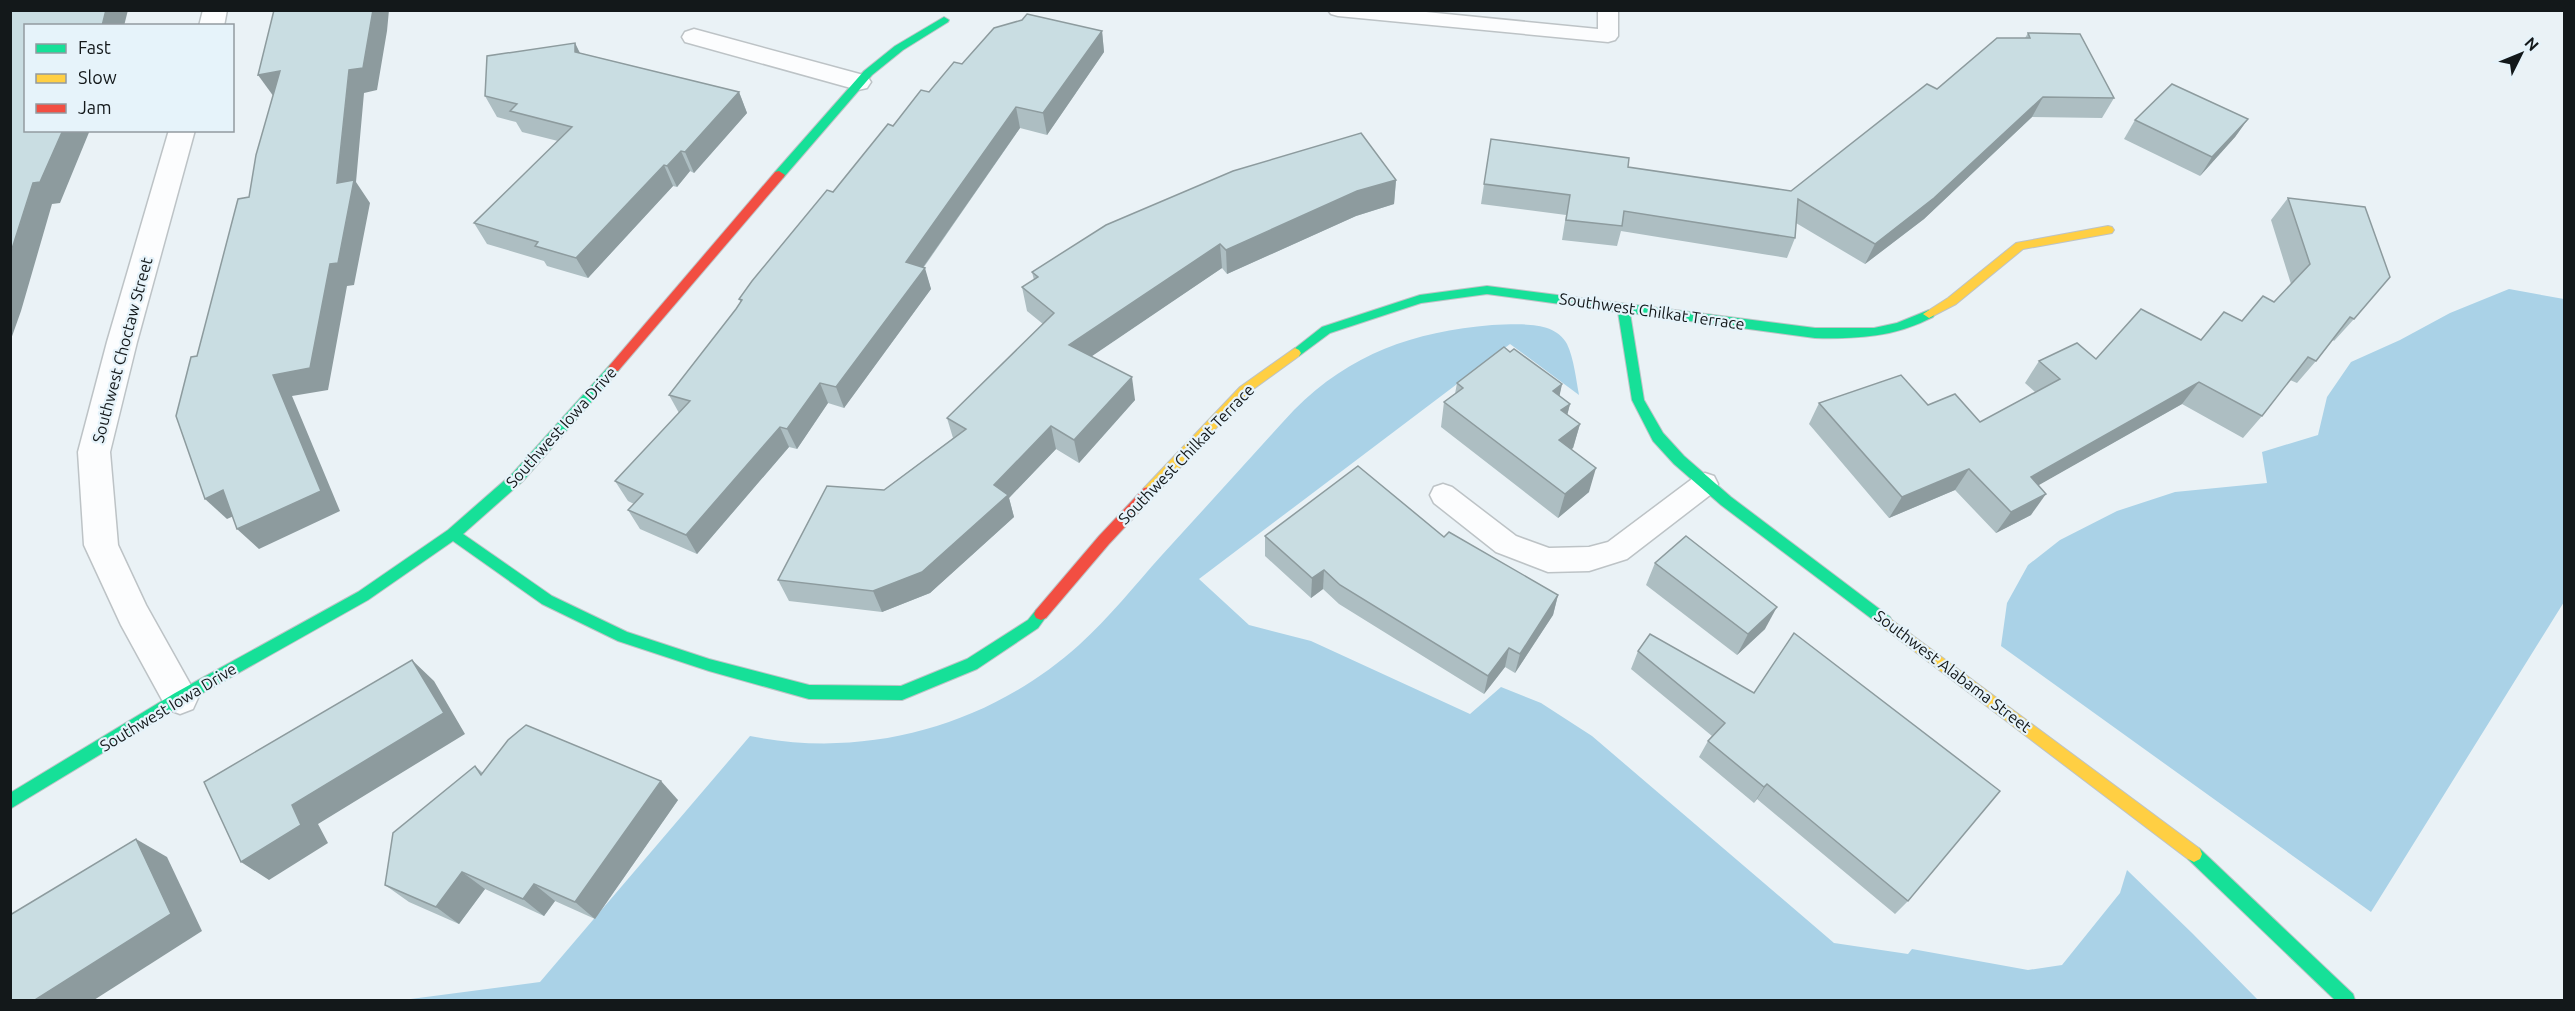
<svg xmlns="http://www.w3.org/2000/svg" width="2575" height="1011" viewBox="0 0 2575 1011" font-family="Ubuntu,sans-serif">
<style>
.forest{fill:#aad2e7}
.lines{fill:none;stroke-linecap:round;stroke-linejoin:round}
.lane-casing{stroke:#bdc3c6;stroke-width:3}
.street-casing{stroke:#bdc3c6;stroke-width:3}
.fast-casing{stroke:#bdc3c6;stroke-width:2}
.slow-casing{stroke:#bdc3c6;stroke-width:2}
.jam-casing{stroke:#bdc3c6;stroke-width:2}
.lane{fill:#fcfdfe;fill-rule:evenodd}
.street{fill:#fcfdfe;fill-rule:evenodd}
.fast{fill:#16e098;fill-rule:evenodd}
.slow{fill:#ffcf43;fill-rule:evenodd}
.jam{fill:#f24e42;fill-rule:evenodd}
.wall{fill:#adbec2}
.shaded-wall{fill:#8d9b9e}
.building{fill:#c9dde2;stroke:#8d9b9e;stroke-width:1.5}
.labels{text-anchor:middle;stroke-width:4.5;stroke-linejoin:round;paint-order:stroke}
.street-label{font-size:16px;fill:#13181a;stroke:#e6f3fa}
</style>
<rect width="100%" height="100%" fill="#eaf2f6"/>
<!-- forest -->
<g class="forest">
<path d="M2509,289L2564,299V602L2371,912L2001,646L2007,603L2028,565L2060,540L2117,511L2175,492L2267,483L2262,452L2318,435L2327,397L2351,362L2400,340L2450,313Z"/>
<path d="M1492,325C1514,325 1554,319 1567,344C1574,359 1576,379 1579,395L1510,344L1199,579L1249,625L1311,641L1470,714L1501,687L1541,703L1592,736L1834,943L1908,954L1912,949L2028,970L2062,965L2120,893L2127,870L2193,934L2258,1000H403L540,982L750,736C868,760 990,725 1079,645C1109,618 1135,585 1162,555C1206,507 1250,458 1294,410C1351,353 1413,332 1492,325Z"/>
</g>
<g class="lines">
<defs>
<g id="lane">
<path d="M1328,10H1406L1598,29V10H1618V36L1615,40L1608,42L1338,16L1331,14Z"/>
<path d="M1705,473L1714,476L1718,484L1714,492L1627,559L1589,571L1548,572L1496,552L1434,503L1430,495L1434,487L1443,484L1452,487L1516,536L1549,548L1589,547L1608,542L1696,476Z"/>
</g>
<g id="street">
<path d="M203,10H227L224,26H199Z"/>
<path d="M694,29L867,76L871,82L867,88L858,90L685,42L682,37L685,32Z"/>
<path d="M169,130H195L137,342L110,452L118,545L146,605L198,698L193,709L180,714L167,709L121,625L84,545L78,452L107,342Z"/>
</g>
<g id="fast">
<path d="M944,17L949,20L948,22L903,50L872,75L783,178H775V172L864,71L895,46Z"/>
<path d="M1487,286L1815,328H1874L1897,323L1929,310L1933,311L1935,314L1933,317C1894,337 1858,339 1815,338L1630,313L1644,400L1663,433L1684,456L1731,497L1890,617L1892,621L1890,625L1885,627L1880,625L1721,505L1674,464L1653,441L1632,400L1618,312L1487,294L1421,303L1330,333L1299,356H1291L1289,353L1322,327L1420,295Z"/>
<path d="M614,363L618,365L620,368L618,371L523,481L463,534L552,596L627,632L709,659L809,685L901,686L967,659L1028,620L1036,610L1041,608L1046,610L1048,614L1038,628L977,669L902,700L809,699L709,671L618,641L542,604L453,541L368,600L185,703L10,809V793L175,693L358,592L448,530L513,473L610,365Z"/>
<path d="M2194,846L2200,849L2353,994L2355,1000H2335L2188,859L2186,854L2188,849Z"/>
</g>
<g id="slow">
<path d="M2108,226L2112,227L2114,230L2112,233L2023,249L1956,304L1929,318L1923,314L1948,298L2016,243Z"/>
<path d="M1295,348L1299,350L1301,353L1299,356L1248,393L1154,496H1144L1142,492L1144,488L1240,387Z"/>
<path d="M1885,615L2200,849L2202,854L2200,859L2194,862L2188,859L1880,625L1878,621L1880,617Z"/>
</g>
<g id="jam">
<path d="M779,171L785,175L783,178L618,371H610L608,368L610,365L775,172Z"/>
<path d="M1149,487L1154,488L1156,492L1154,496L1109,544L1046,618L1041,620L1036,618L1034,614L1036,610L1099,536L1144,488Z"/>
</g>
</defs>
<!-- lane casing -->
<use href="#lane" class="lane-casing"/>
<!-- street casing -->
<use href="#street" class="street-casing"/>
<!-- fast casing -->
<use href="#fast" class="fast-casing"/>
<!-- slow casing -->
<use href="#slow" class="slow-casing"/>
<!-- jam casing -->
<use href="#jam" class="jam-casing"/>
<!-- lane -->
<use href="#lane" class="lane"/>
<!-- street -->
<use href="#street" class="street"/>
<!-- fast -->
<use href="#fast" class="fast"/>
<!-- slow -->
<use href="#slow" class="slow"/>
<!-- jam -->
<use href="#jam" class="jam"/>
</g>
<!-- wall -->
<g class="wall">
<path d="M1102,31L1104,52L1047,135L1020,128L924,267L931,289L844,408L828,403L797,449L789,447L697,554L640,529L628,510L634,504L628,501L615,481L679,413L669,395L736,309L741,303L739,299L893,126L962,64Z"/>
<path d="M2028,33L2114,98L2102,118L2032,117L1924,219L1865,264L1796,223L1795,238L1787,258L1621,231L1617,246L1562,240L1566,215L1481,204L1491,139L1628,167L1791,191L1937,89L2025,38Z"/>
<path d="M575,43L580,53L739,92L747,113L694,173L690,171L677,187L673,186L588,278L547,266L544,261L487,244L474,223L558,141L522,132L516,122L497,117L485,96Z"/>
<path d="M2248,119L2235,137L2200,176L2124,139L2135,120Z"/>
<path d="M1396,180L1394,204L1356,216L1227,274L1222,268L1091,356L1135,400L1079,463L1056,449L1009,498L1014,517L930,593L882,612L789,601L778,580L884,490L953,438L947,418L1043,324L1027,311L1022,287L1034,280L1032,272Z"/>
<path d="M2288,198L2354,319L2334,341L2333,340L2316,361L2297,383L2290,380L2262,416L2243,438L2182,404L2038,485L2031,515L1996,533L1955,490L1889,518L1809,424L1819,403L1928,405L1980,422L2035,392L2025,383L2039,361L2096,359L2201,340L2242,321L2274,302L2291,284L2271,220Z"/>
<path d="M1510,352L1562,384L1559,396L1570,404L1567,415L1580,424L1573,448L1571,449L1589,492L1558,518L1441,427L1444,402L1455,394L1457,383Z"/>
<path d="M1265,536L1444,537L1558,595L1553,615L1515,673L1505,667L1484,694L1339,604L1323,589L1311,598L1265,556Z"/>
<path d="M1655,563L1765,629L1737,655L1646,585Z"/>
<path d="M1650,634L1908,901L1895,914L1757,799L1754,803L1699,757L1708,741L1712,736L1631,669L1638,651Z"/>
<path d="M475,766L483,773L678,800L595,919L555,901L544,916L485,889L459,924L409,902L385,885Z"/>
</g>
<!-- shaded-wall -->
<g class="shaded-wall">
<path d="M106,10H128L124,26H102Z"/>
<path d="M373,10H389L387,31L377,90L364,93L356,182L370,203L354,285L347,286L328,390L292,396L340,511L259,549L237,529L273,375L337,183L349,70Z"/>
<path d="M1102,31L1104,52L1047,135L1043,113Z"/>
<path d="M575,43L585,64L575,52Z"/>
<path d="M280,71L274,97L258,75Z"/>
<path d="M739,92L747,113L694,173L685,152Z"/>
<path d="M2043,97L2032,117L1924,219L1865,264L1875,244Z"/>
<path d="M1016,107L1020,128L912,283L906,262Z"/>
<path d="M2248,119L2235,137L2200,176L2212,157Z"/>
<path d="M63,130H90L60,203L52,204L21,311L10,342V255L33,183Z"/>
<path d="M681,151L690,171L677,187L667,166Z"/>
<path d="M664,165L673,186L588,278L576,258Z"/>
<path d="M1396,180L1394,204L1356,216L1227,274L1226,250L1357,191Z"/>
<path d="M1220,244L1222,268L1073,369L1069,345Z"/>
<path d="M925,268L931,289L844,408L836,387Z"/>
<path d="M1132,377L1135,400L1079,463L1074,440Z"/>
<path d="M2199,382L2182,404L2016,498L2031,477Z"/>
<path d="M820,383L828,403L797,449L787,429Z"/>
<path d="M1562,384L1557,408L1553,391Z"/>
<path d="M1570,404L1564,428L1561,410Z"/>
<path d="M1580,424L1573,448L1553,464L1559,440Z"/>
<path d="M1051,426L1056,449L1009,498L1014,517L930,593L882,612L873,591L994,485Z"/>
<path d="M780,427L789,447L697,554L686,535Z"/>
<path d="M1596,468L1589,492L1558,518L1565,494Z"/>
<path d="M1969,469L1955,490L1889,518L1902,497Z"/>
<path d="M223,490L245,511L227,519L205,499Z"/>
<path d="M2046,494L2031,515L1996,533L2011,512Z"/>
<path d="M1324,570L1323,589L1311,598L1312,578Z"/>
<path d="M1558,595L1553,615L1515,673L1520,654Z"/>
<path d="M1777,607L1765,629L1737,655L1748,634Z"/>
<path d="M1509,648L1505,667L1484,694L1488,676Z"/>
<path d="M412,660L434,681L465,734L318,824L328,843L269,880L241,862L292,805Z"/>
<path d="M661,781L678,800L595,919L575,902Z"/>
<path d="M1767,784L1757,799L1754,803L1764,787Z"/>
<path d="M136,839L167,857L202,931L94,1000H35Z"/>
<path d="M462,872L485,889L459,924L436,907Z"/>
<path d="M534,884L555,901L544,916L523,899Z"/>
</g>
<!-- building -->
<g class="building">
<path d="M10,10H106L102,26H26V130H63L40,182L33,183L10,255Z"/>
<path d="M274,10H373L363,68L349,70L337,183L354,180L338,263L330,264L310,368L273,375L321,491L237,529L223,490L205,499L176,416L191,357L197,356L238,199L249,197L256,155L280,71L258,75Z"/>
<path d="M1027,14L1102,31L1043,113L1016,107L906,262L925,268L836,387L820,383L787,429L780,427L686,535L628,510L643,494L615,481L690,401L669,395L736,309L742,300L739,299L752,281L827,190L833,192L888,124L893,126L921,90L929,92L954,62L962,64L994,28L1022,20Z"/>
<path d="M2028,33L2080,34L2114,98L2043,97L1934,198L1875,244L1798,199L1795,238L1624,211L1622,226L1566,220L1570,195L1484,184L1491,139L1629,158L1628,167L1791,191L1927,84L1937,89L1997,38H2030Z"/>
<path d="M575,43V52L739,92L685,152L681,151L667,166L664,165L576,258L535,246L538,242L474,223L572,127L510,111L517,104L485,96L487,56Z"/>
<path d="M2172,84L2248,119L2212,157L2135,120Z"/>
<path d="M1361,133L1396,180L1357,191L1226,250L1220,244L1069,345L1132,377L1074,440L1051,426L994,485L1008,495L922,572L873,591L778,580L827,486L884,490L966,429L947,418L1054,313L1022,287L1038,277L1032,272L1106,225L1233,171Z"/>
<path d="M2288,198L2365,207L2390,277L2354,319L2350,317L2316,361L2308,357L2262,416L2199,382L2031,477L2046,494L2011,512L1969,469L1902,497L1819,403L1901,375L1928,405L1955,394L1980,422L2060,379L2039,361L2077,343L2096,359L2141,309L2201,340L2224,312L2242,321L2263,296L2274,302L2310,264Z"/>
<path d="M1504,347L1510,352L1514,349L1562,384L1553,391L1570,404L1561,410L1580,424L1559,440L1596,468L1565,494L1444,402L1463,388L1457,383Z"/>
<path d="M1358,466L1444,537L1449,532L1558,595L1520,654L1509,648L1488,676L1340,585L1324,570L1312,578L1265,536Z"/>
<path d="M1686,536L1777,607L1748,634L1655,563Z"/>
<path d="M1794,633L2000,791L1908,901L1767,784L1764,787L1708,741L1725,723L1638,651L1650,634L1754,693Z"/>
<path d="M412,660L444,713L292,805L301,825L241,862L204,782Z"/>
<path d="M526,725L661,781L575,902L534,884L523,899L462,872L436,907L385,885L393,833L475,766L481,775L508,740Z"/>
<path d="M136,839L171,914L35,1000H10V915Z"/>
</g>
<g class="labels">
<!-- street labels -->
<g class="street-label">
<text transform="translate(1652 311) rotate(8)" y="6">Southwest Chilkat Terrace</text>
<text transform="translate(122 350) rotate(-75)" y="6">Southwest Choctaw Street</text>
<text transform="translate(561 427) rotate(-48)" y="6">Southwest Iowa Drive</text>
<text transform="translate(1186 454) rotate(-46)" y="6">Southwest Chilkat Terrace</text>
<text transform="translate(1953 671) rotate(37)" y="6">Southwest Alabama Street</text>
<text transform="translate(168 707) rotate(-31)" y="6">Southwest Iowa Drive</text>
</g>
</g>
<!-- border -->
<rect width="2575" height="1011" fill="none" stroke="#13181a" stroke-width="24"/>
<!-- legend -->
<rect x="24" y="24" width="210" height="108" fill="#e6f3fa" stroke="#929ba0" stroke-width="1.5"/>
<rect x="36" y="44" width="30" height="9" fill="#16e098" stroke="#929ba0" stroke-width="1.5"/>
<text x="78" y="54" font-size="18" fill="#13181a">Fast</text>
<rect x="36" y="74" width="30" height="9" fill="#ffcf43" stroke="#929ba0" stroke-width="1.5"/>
<text x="78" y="84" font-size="18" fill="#13181a">Slow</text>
<rect x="36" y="104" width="30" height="9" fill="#f24e42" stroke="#929ba0" stroke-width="1.5"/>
<text x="78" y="114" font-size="18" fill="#13181a">Jam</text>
<!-- north arrow -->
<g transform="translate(2521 54) rotate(47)" stroke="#e6f3fa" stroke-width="4.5" paint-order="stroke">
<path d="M0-4.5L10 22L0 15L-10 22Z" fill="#13181a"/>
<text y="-9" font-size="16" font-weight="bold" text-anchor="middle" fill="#13181a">N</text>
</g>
</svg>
